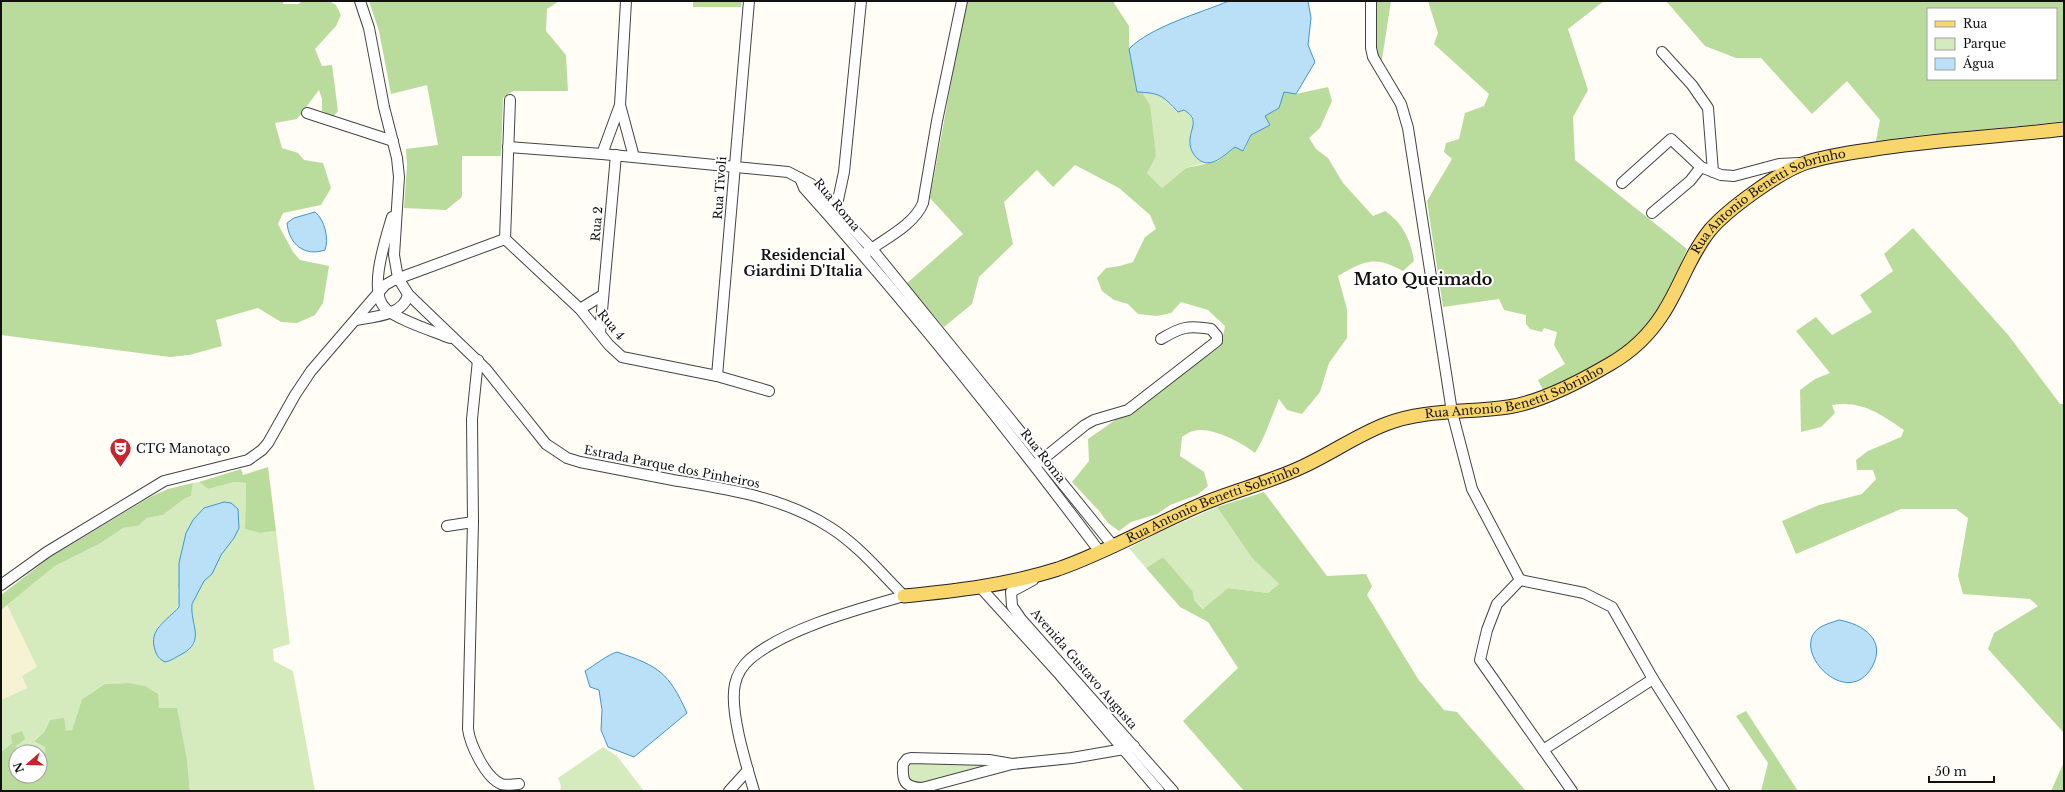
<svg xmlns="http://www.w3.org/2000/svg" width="2065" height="792" viewBox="0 0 2065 792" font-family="'Libre Baskerville',serif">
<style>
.farmland{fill:#f6f3d4}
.green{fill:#d5ebbd;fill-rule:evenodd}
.forest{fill:#b9dc9c;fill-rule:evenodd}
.water{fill:#b9e0f7;stroke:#3f96cf}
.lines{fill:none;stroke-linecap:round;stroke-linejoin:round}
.minor-casing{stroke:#444;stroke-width:12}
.major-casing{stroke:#222;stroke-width:15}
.minor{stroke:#fff;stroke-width:10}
.major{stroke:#f9d66b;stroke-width:13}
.labels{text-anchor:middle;stroke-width:4;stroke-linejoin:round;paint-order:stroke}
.street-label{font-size:12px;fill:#111;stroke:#fff}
.poi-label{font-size:12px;fill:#111;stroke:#fff;text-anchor:start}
.quarter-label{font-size:14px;font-weight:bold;fill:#111;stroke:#fff}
.district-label{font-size:16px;font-weight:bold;fill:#111;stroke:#fff}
</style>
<rect width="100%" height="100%" fill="#fffdf5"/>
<!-- farmland -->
<path class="farmland" d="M7,605L37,667L27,688L1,700V610Z"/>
<!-- green -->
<g class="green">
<path d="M1142,92C1160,93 1165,99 1177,112L1184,110C1207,125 1175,140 1203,163L1186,168L1162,188L1147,173L1150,105Z"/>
<path d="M199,482L208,489L234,482L246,483L245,529L260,533L276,531L290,644L273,649L274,661L293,671L315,791H190L187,760L159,708L128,683L105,684L82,699L72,730L66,732L50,720L44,732L34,740L45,747V757L40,758V752H18L12,743L1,752V700L27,688L22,676L37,667L7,605L55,566L101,543L123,528L138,526L147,518L163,515L184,499L191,496L193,483ZM234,538L221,555L212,574L204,581L192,604L191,614L196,635L195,643L188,651L170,661L157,627C172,615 182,611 178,590Z"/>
<path d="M1217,507L1252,558L1279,584L1268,593L1228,588L1204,609L1194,600L1163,557L1146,568L1129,548L1162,531Z"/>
<path d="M603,747L617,756L644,791H560L561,786L558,778Z"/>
<path d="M909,762L995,765L932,784L910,782L906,773Z"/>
</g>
<!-- forest -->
<g class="forest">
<path d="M1,1H283V4H298L303,1H329L336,5L341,15L336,26L315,49L322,66L332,65L338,111L334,116L322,111V99L319,90L297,119L275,123L282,148L298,153L304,160L323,163L331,188L321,205L283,213L278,224L293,252L300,260L329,266L323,303L315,315L297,323L281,322L258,308L216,320L222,346L189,355L170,357L1,335Z"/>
<path d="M369,1H559L547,9L546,31L566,55L568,91H513L503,98L501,156H462V197L446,210L404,208L407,165L406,149L438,145L427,85L391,94L379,31Z"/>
<path d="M693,1H742L741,7H693Z"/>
<path d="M966,1H1115L1114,3L1129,26V49L1137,92H1142L1150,105L1156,156L1147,173L1162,188L1186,168L1218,161L1235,147L1244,151L1251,135L1270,125L1264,116L1279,108L1284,92L1296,94L1328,87L1332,101L1320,128L1309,138L1316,149L1328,158L1343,183L1373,216L1385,211C1402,222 1411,240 1414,261L1403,271C1374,255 1364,261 1338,276L1347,309V338L1329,363L1320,392L1302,414L1287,410L1279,399C1271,417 1266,436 1255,453C1241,442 1211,426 1193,431C1189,432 1185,435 1182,437L1180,456L1204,472L1208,486L1197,495L1170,505L1157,514L1131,522L1119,531L1108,523L1100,512L1072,482L1089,461L1088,439L1221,346L1225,326L1208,310L1181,302L1171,313L1157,316L1138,314L1128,304L1114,300L1102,291L1097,278L1106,268L1120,266L1133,262L1145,237L1156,229L1150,215L1119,188L1075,165L1053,187L1037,170L1004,202L1013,244L979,277L972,304L944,327L906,284L963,234L930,198Z"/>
<path d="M1373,1H1391L1381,66L1375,56Z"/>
<path d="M1428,1H1604L1568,29L1588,90L1573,117L1575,160L1687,249C1678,269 1670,292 1659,311C1633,352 1585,370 1543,390L1538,380L1565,364L1554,345L1557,332L1544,328L1542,332L1530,329L1526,324V315L1504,310L1499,299L1443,307L1427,201L1452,159L1444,152L1446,143L1459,139L1465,113L1484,106L1489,94L1434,44L1438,33Z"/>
<path d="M1666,1H2064V121L2032,125L1923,135L1876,141L1880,120L1847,81L1812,114L1761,58H1736L1705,46ZM1928,9H2056V79H1928Z"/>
<path d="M1913,228L2009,336L2060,404H2064V733L1988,649L1994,633L2038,606L2030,599L1963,594L1958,576L1968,518L1956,509H1901L1796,554L1782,521L1819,505L1862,494L1876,479L1873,470H1857L1856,460L1868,451L1901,437L1904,430C1881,414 1861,400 1832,405L1835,413L1821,427L1801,432L1800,390L1815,379L1830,373L1796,331L1816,317L1832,335L1872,312L1860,295L1893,271L1884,254Z"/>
<path d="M268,467L276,531L260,533L245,529L246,483L234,482L208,489L199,482L241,469L243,475Z"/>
<path d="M193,483L191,496L184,499L163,515L147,518L138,526L123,528L101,543L55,566L1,610V595L49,558L150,497L168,489Z"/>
<path d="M1264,492L1327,576L1366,574L1372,586L1367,595L1418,679L1444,710L1457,712L1526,791H1244L1183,721L1238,668L1208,622L1180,607L1146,568L1163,557L1193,592L1194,600L1203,609L1228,588L1268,593L1279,584L1252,558L1217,507Z"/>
<path d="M128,683L145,686L158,694L159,708H177L187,760L190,791H1V752L12,743L11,735L22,731L25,739L16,746L18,752H16V776H31L36,782L37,776H40V758L45,756V747L34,741L44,732L50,720L64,718L66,731L72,730L82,699L105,684Z"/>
<path d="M1746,711L1798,791H1761L1768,763L1736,716Z"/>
<path d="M2064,762V791H2051Z"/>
</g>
<!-- water -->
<g class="water">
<path d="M1229,1H1308L1311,18L1308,45L1315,62L1296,94L1284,92L1279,108L1265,116L1270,125L1251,135L1243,151L1235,147C1224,155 1211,170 1198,159C1193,155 1190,148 1190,143C1189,129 1201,120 1184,110L1178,112C1162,95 1160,93 1137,92L1129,49C1150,27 1200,13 1229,1Z"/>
<path d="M315,212C325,220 329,239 325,250C304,257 289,244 287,223L294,218Z"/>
<path d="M224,502L231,503L238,509L239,528L234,538L221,555L212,574L204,581L192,604C190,625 206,641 182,654C176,657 171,661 165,662C159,659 157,656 155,650C148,629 167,621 179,607V563L186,533L193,520L204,508Z"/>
<path d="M1839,620C1863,624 1887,640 1872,667C1847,711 1789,650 1819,628C1825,624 1833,622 1839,620Z"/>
<path d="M617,652C659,666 669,673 687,713L634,757L608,747L601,730L602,710L599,690L590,687L585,671C595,665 607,655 617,652Z"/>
</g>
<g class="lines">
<defs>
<g id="minor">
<path d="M360,1L369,28L384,107L397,158L399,177L394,255L398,278L408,294L486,369L546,444L567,458L580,462C611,468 642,474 673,480C727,489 784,497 831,528C859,546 881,573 904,596C859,609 786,628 750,659C743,665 737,675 735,684C729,710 746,764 754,791"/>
<path d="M1371,1V48L1373,57L1401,104L1408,128L1452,412L1472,489L1520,580"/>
<path d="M1662,52L1692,85L1708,108L1713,172"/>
<path d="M620,105L634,157"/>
<path d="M307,113L393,141"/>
<path d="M508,147L602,154L788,172L811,184L872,249L1114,547"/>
<path d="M602,154L620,105L626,1"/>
<path d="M800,178L804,188C908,304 1006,427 1100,552"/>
<path d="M1622,183L1671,139L1701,167L1721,175L1734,176L1779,164L1800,163"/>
<path d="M1652,213L1690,181L1701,167"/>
<path d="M835,214L844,172L861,1"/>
<path d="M392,217C386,238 367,292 386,309C398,320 433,331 450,338"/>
<path d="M505,239L580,309L609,345L622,357L717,376L769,391"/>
<path d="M505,239L510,100"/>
<path d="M867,252C886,238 914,225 923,203L937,121L962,1"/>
<path d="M580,309L603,295"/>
<path d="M356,320C373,317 405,315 408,294"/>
<path d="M600,333L616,155"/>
<path d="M717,376L749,1"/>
<path d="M1038,463L1085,425L1094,420L1128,410L1217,341V336L1211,329C1188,325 1181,327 1161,339"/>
<path d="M473,522L468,729C470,744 485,777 501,784C507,786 513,784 519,784"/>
<path d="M447,526L473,522L472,419L478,360"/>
<path d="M1033,580L1011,592L1012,606L1021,619L1173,791"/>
<path d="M1,585L47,552L164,481L248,460L262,450L268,443L295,395L311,371L385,285L394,280L505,239"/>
<path d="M980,587L1060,675L1159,791"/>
<path d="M1543,750L1653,679"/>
<path d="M1012,764L989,760L911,758L907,759L903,764C902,781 904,787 922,788L1012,764L1072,758L1124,749L1134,746"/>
<path d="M729,791L748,770"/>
<path d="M1572,791L1480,660L1487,630L1497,604L1520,580L1584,593L1612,607L1653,679L1724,791"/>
</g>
<g id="major">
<path id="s1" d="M904,596C955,591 1008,585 1058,569C1110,551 1156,523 1207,502C1239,489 1273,481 1304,466C1332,453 1357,435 1386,424C1424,409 1468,413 1508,407C1542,402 1581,381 1610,364C1631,352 1649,335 1662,315C1680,288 1689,256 1710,230C1728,209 1779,172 1805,163C1826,156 1848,153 1869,150C1934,139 1999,137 2064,129"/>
</g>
</defs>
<!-- minor casing -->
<use href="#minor" class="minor-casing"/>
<!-- major casing -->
<use href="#major" class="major-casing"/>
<!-- minor -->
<use href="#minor" class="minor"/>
<!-- major -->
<use href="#major" class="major"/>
</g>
<!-- icons -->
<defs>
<symbol id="theatre-pin" viewBox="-11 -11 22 30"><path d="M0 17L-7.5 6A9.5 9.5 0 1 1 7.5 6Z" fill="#c4262e" stroke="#fff"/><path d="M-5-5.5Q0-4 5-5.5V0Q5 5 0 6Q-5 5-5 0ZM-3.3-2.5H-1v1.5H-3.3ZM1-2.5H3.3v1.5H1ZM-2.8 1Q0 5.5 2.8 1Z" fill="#fff"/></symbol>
</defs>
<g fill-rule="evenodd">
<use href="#theatre-pin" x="108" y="436" width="25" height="34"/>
</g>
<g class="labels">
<!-- street labels -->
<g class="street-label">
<text transform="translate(720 188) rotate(-86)" y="4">Rua Tivoli</text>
<text transform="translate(837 205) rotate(50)" y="4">Rua Roma</text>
<text dy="4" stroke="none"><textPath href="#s1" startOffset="986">Rua Antonio Benetti Sobrinho</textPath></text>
<text transform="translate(597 224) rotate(-85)" y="4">Rua 2</text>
<text transform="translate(611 325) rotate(50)" y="4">Rua 4</text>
<text dy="4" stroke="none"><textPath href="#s1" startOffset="649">Rua Antonio Benetti Sobrinho</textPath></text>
<text transform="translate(1043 456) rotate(52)" y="4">Rua Roma</text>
<text transform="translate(672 467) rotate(11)" y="4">Estrada Parque dos Pinheiros</text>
<text dy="4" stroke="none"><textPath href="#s1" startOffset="325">Rua Antonio Benetti Sobrinho</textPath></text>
<text transform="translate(1084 669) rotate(49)" y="4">Avenida Gustavo Augusta</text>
</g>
<!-- poi labels -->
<g class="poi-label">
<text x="136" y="453">CTG Manotaço</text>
</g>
<!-- quarter labels -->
<g class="quarter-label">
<text x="803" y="260">Residencial<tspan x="803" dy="16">Giardini D'Italia</tspan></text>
</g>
<!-- district labels -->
<g class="district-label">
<text x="1423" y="285">Mato Queimado</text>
</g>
</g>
<!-- border -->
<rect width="2065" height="792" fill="none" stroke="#111111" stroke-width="4"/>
<!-- legend -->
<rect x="1927" y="8" width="130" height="72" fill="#ffffff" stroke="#a0a0a0"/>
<rect x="1935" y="21" width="20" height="6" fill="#f9d66b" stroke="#a0a0a0"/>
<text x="1963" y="28" font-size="12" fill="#111111">Rua</text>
<rect x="1935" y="38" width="20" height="12" fill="#d5ebbd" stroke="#a0a0a0"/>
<text x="1963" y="48" font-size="12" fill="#111111">Parque</text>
<rect x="1935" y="58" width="20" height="12" fill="#b9e0f7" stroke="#a0a0a0"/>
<text x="1963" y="68" font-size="12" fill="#111111">Água</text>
<!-- north arrow -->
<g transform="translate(28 764) rotate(250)"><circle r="19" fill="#ffffff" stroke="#a0a0a0"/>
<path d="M0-3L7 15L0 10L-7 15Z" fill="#c4262e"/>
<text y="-6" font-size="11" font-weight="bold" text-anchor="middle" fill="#111111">N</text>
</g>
<!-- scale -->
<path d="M1929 776v6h65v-6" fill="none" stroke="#111111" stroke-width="2"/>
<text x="1935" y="776" font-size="12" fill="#111111" stroke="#ffffff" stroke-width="3" paint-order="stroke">50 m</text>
</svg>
